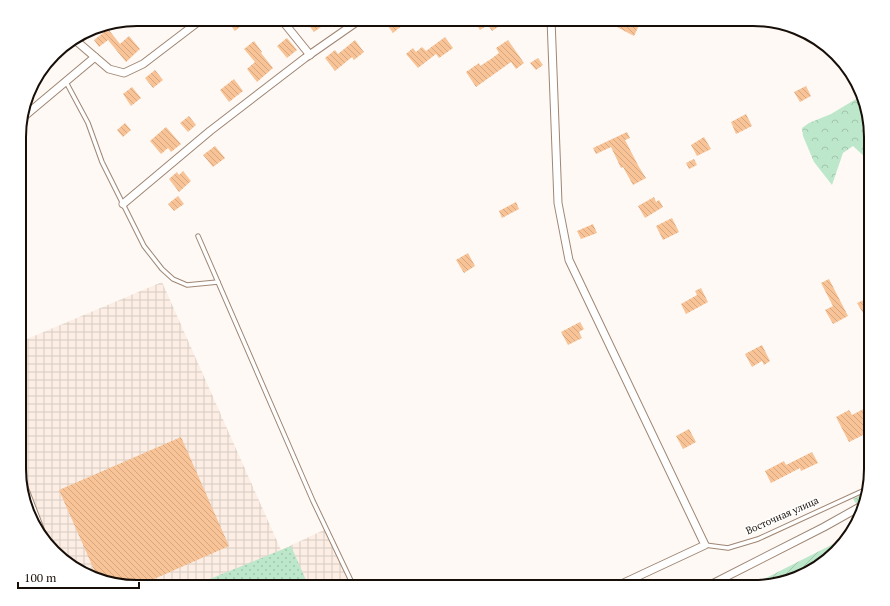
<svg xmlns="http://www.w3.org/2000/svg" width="890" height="606" viewBox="0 0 890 606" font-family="'PT Serif',serif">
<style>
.industrial{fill:url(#industrial-grid)}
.forest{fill:url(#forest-crowns)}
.park{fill:url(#park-dots)}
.garden{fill:url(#garden-furrows)}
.building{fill:url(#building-back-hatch)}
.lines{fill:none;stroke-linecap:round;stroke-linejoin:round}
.lane-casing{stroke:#9f8674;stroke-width:5.5}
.street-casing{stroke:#9f8674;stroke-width:9}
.lane{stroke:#fff;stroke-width:3.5}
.street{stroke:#fff;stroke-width:7}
.labels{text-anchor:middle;stroke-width:3;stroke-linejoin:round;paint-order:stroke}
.street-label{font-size:10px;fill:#170e07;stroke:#fff}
.rim{fill:none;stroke:#170e07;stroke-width:2}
</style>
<defs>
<pattern id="industrial-grid" width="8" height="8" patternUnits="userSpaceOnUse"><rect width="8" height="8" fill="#fceee4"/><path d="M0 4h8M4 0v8" fill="none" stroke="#d7cbc2"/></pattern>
<pattern id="forest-crowns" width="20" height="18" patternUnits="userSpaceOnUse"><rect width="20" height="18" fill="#bde7ca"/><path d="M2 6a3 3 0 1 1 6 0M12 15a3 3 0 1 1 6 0" fill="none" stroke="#a2c5ac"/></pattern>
<pattern id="park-dots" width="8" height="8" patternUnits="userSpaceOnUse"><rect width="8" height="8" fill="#bde7ca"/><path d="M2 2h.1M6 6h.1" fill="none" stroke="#a2c5ac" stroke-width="1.8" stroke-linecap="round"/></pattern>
<pattern id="garden-furrows" width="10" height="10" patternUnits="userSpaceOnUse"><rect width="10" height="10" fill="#bde7ca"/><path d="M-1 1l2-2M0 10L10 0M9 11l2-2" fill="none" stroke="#a2c5ac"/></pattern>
<pattern id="building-back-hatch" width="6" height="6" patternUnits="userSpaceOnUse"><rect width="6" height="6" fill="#f8c497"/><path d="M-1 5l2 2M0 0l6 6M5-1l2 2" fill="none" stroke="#d4a781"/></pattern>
</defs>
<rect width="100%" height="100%" fill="#fef9f5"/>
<!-- industrial -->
<path class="industrial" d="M162,282L281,550L326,529L353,587H129L99,581L65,563L35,528L20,484V342Z"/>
<!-- forest -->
<g class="forest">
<path d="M856,99L863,101L871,129V158L867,159L853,146L843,153L832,185L814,162L803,136L802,128L809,123L831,114Z"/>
<path d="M868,491L866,500L857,505L853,499Z"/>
</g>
<!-- park -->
<path class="park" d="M291,546L309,587H190L281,550Z"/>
<!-- garden -->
<path class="garden" d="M849,536L847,541L806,575L753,587H748Z"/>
<!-- building -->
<g class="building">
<path d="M232,19H235L241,26L235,31L228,22Z"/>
<path d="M304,19H321L325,24L314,32Z"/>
<path d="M389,19H400L404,24L393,33L385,22Z"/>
<path d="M473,19H496L493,21L498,27L492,31L488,25L480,30Z"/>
<path d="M619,19H642L634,36L615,26Z"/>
<path d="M108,29L120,44L129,36L140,49L126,62L108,40L99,47L94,40Z"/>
<path d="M445,37L453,48L439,58L436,54L418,68L406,54L413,48L416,52L422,47L426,51Z"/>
<path d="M287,38L297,50L287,58L277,46Z"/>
<path d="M355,40L364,52L354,60L352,57L335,71L325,58L335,50L338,54Z"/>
<path d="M508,40L524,63L516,69L511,62L476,87L466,72L479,63L480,66L491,59L499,53L496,48Z"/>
<path d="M254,41L262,52L261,53L273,68L257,82L247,69L255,62L244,49Z"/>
<path d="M538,58L543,65L536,70L530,63Z"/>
<path d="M155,70L163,80L153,88L145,78Z"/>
<path d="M234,79L243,91L229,102L220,90Z"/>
<path d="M806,86L811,96L800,102L794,92Z"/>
<path d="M132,87L141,98L131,106L123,94Z"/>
<path d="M746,114L752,126L736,134L731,122Z"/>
<path d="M189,116L196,125L188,132L180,123Z"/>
<path d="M125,123L131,130L123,137L117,130Z"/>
<path d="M166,127L181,144L171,152L168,148L161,154L150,141Z"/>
<path d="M627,132L630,138L625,140L639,167L646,178L633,185L623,167L621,168L611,147L596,154L593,148Z"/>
<path d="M704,137L711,149L697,156L691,145Z"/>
<path d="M215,146L225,158L213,167L203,155Z"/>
<path d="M694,159L697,165L689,169L686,163Z"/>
<path d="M183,171L191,181L179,192L169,179L177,172L179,175Z"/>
<path d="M178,196L184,204L174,211L168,204Z"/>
<path d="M654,197L656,202L659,200L663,207L645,218L638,206Z"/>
<path d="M516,202L519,209L502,218L499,211Z"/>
<path d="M672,218L679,232L663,240L656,226Z"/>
<path d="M593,224L597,233L581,239L577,231Z"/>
<path d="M468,253L475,266L464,273L456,260Z"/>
<path d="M829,279L848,316L833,324L825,310L833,306L821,283Z"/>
<path d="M701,288L708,302L686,314L681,304L697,295L695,291Z"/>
<path d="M868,298L871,304V309L863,313L857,303Z"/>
<path d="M580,322L584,329L579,332L582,338L568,345L561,332Z"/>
<path d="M762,345L770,361L764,365L762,361L752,367L745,354Z"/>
<path d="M871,405V431L849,442L836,417L849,410L852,415Z"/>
<path d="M689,429L696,442L683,449L676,436Z"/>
<path d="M181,437L229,546L136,587H129L99,581L59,490Z"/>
<path d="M812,452L818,463L801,471L800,468L771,483L765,471L784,461L786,465Z"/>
</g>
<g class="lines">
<defs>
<g id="lane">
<path d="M66,82L88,123L102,162L144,246L162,269L173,279L187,285L218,282"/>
<path d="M198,236L313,501L354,587"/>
<path d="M20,472L47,542"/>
<path d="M705,545L728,548L758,539L869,488"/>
</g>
<g id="street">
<path d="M281,19L310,55"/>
<path d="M551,19L558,203L569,260L705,545L615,587"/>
<path d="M74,39L109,69L124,73L143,64L202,19"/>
<path d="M21,119L95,57"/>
<path d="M123,204L210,131L305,58L361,19"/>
<path d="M706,587L824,527L865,504"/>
</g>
</defs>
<!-- lane casing -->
<use href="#lane" class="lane-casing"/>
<!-- street casing -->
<use href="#street" class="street-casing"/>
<!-- lane -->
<use href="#lane" class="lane"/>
<!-- street -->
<use href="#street" class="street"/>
</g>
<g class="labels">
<!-- street labels -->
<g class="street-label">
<text transform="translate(782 515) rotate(-24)" y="4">Восточная улица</text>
</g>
</g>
<!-- crop -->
<path d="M0 0H890V606H0ZM137 26H753A111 111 0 0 1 864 137V469A111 111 0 0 1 753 580H137A111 111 0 0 1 26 469V137A111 111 0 0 1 137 26Z" fill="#fff" fill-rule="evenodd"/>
<path class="rim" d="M137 26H753A111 111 0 0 1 864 137V469A111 111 0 0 1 753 580H137A111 111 0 0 1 26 469V137A111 111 0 0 1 137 26Z"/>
<!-- scale -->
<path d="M18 582v6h121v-6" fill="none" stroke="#170e07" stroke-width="2"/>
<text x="24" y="582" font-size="12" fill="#170e07" stroke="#ffffff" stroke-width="3" paint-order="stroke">100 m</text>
</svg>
